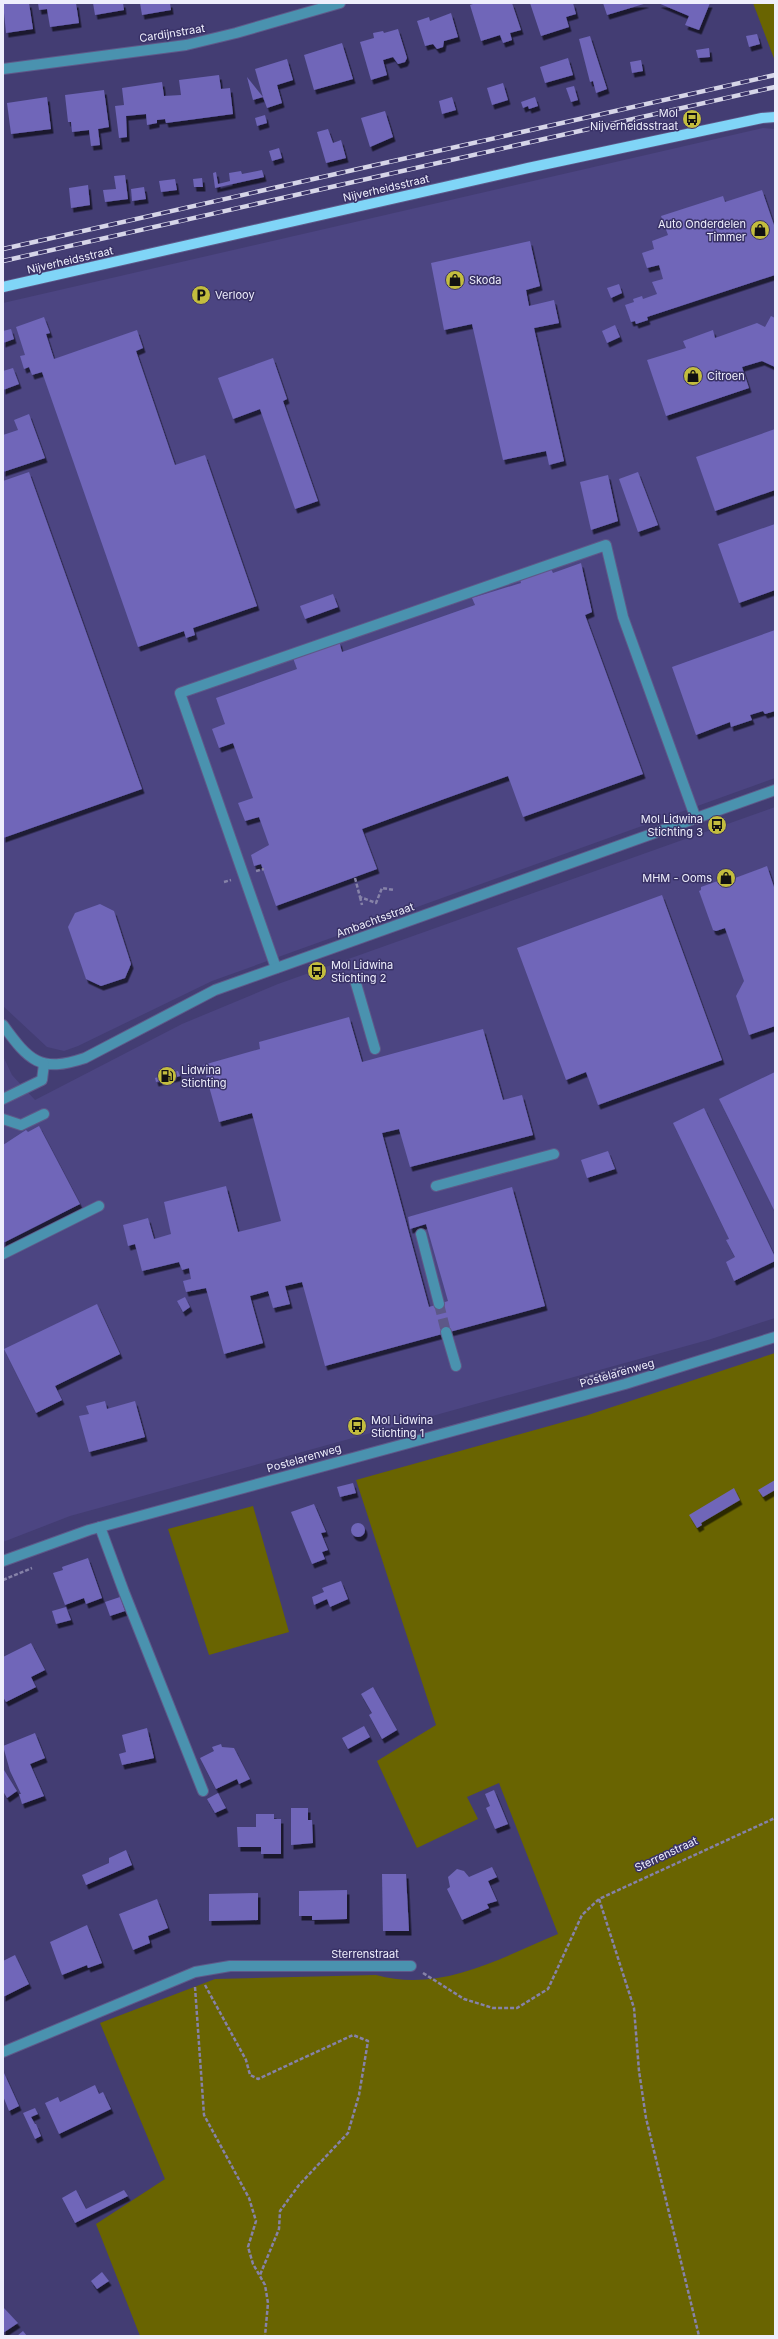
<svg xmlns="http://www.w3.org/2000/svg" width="778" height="2339" viewBox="0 0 778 2339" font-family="Inter,sans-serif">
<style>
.built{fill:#4c4582}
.green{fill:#696401}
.building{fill:#6f66b9;filter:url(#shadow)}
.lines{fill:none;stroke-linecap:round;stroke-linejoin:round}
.minor-tunnel{stroke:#5d5888;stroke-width:10;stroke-dasharray:10 5;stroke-linecap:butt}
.minor-casing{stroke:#5e5989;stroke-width:12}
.major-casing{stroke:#5e5989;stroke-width:12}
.path{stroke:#8682a8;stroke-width:2.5;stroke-dasharray:4 2;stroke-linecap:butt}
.minor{stroke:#4a92af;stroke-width:10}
.major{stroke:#80d5f7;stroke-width:10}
.rail-casing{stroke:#d6d5e8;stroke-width:4.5}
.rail{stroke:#393267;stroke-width:3;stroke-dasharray:9;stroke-linecap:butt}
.labels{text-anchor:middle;stroke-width:3;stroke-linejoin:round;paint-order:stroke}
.street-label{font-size:11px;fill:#eeeefc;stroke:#393267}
.poi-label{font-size:11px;fill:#eeeefc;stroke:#393267;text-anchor:start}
</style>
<defs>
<filter id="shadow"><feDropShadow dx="2.5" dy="4.5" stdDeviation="0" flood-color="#0009"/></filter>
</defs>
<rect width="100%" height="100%" fill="#433d73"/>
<!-- built -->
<g class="built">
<path d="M763,128L775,129V778L212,981L78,1046L64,1051L47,1047L3,1006V303Z"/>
<path d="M775,807V1318L708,1340L70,1516L3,1542V1056L12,1075L35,1100L182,1024L278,984Z"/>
</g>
<!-- green -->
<g class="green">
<path d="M753,3H775V61Z"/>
<path d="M775,1353V2336H140L96,2224L165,2179L100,2023L215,1979L376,1975C441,1993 500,1958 558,1934L499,1783L467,1797L478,1819L417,1848L377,1761L436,1725L356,1480L585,1416Z"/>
<path d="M253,1506L289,1632L209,1655L168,1529Z"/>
</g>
<!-- building -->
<g class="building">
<path d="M3,3H29L33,29L6,33Z"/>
<path d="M38,3H76L79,23L50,27L47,9L39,10Z"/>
<path d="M93,3H123L124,10L95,15Z"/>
<path d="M140,3H170L171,10L142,15Z"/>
<path d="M476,3H512L521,30L510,33L512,40L503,43L500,35L481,41L470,5Z"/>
<path d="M530,3H573L576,14L566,17L569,27L541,36Z"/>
<path d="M603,3H647L607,15Z"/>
<path d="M658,3H710L699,30L685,25L689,16Z"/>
<path d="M451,13L458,37L444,41L443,47L437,49L433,44L425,46L417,21L429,17L430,21Z"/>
<path d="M398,29L407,58L405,62L398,64L393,57L383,60L387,75L371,80L360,42L374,38L373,33L383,31L384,33Z"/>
<path d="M757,34L760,44L749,47L746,36Z"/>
<path d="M590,36L607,89L596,93L593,81L590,82L579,39Z"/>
<path d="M342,43L353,79L314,90L304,55Z"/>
<path d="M709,48L710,57L698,58L696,50Z"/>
<path d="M568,58L573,75L545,83L540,67Z"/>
<path d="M287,59L293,80L277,85L282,103L267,108L263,97L253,100L247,77L263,97L255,69Z"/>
<path d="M641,60L643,71L632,73L630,62Z"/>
<path d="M219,75L221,89L230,88L233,114L166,123L165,119L157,120V123L147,125L146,114L126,116L127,137L119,138L115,106L124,105L122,88L162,82L164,96L181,95L179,80Z"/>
<path d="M503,83L508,100L492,105L487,88Z"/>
<path d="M574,86L578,100L571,102L566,88Z"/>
<path d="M104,90L109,127L98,129L100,145L91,146L89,130L72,132L71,122H68L65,95Z"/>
<path d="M47,97L51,129L11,134L7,103Z"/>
<path d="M452,97L456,110L442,114L439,101Z"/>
<path d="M535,97L538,106L529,109L528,106L523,108L521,102Z"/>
<path d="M385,111L393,137L370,147L361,118Z"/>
<path d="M265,115L267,123L257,126L255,118Z"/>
<path d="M328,129L333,143L341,140L346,158L326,163L317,132Z"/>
<path d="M279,148L282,158L272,161L269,151Z"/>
<path d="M262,170L264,177L215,188L213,173L216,172L218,184L230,181L229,173L241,171L242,174Z"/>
<path d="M125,175L128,199L105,202L103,190L116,189L114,176Z"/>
<path d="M202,178L203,187H194L193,179Z"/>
<path d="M175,179L177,190L161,192L159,181Z"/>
<path d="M88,185L90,205L71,208L69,188Z"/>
<path d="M144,187L146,199L132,201L131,189Z"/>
<path d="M762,190L775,228V275L647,317L648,320L636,324L635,321L631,322L625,305L634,302L633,299L642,296L643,299L657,294L652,282L663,279L659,265L647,268L642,253L654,249L652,241L668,235L661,216L723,196L725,202Z"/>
<path d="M530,241L540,286L526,290L529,306L554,300L559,323L534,328L564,461L549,465L546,451L503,460L472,324L444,330L431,263Z"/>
<path d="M619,284L622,293L611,298L607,288Z"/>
<path d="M771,316L775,318V367L762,361L742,367L749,388L666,416L647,360L686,348L683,341L713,330L715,338L757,323L765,327Z"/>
<path d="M44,317L50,333L46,334L54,359L137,330L143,348L136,351L175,465L205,455L257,606L193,628L195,635L186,638L184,631L138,647L42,372L32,375L29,367L24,369L20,356L25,355L16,327Z"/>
<path d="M615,325L620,337L607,343L602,331Z"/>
<path d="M11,329L14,339L3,343V331Z"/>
<path d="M273,358L287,399L283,401L318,501L295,509L260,409L233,419L218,378Z"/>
<path d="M13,368L19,384L3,390V371Z"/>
<path d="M29,414L45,458L3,472V435L18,430L14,420Z"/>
<path d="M775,429V490L715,511L696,457Z"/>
<path d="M29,472L142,789L3,838V481Z"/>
<path d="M638,472L658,525L638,532L619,479Z"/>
<path d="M608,475L618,521L591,530L580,482Z"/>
<path d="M775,524V590L739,603L718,544Z"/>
<path d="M581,563L592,612L585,615L643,774L523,817L508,776L444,799L362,829L377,869L276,906L261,864L254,866L251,855L269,845L259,817L245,821L238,803L253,798L233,743L219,748L212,729L225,724L216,698L297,669L293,658L339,641L342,652L475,605L472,598L521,583L520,579L551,569L553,573Z"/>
<path d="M333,594L338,607L305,619L300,606Z"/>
<path d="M775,630V711L765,714L763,711L750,715L752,720L731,727L730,722L696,735L672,667Z"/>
<path d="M767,866L775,890V1026L749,1035L736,996L744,981L725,928L716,931L713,930L699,891L701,890V887L726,878L727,881Z"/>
<path d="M662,895L722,1060L598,1105L586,1072L566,1080L517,948Z"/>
<path d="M100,904L114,911L131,964L125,978L101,986L86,979L68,927L75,913Z"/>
<path d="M349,1017L362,1062L483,1029L503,1100L522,1095L533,1135L410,1167L399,1129L382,1133L429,1307L448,1301L426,1224L410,1229L408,1217L512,1187L545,1306L325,1366L302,1282L285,1286L290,1304L273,1308L268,1291L250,1296L263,1343L224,1354L206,1288L186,1292L183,1281L191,1279L189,1268L182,1270L179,1262L142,1271L135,1244L128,1246L123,1225L148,1218L154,1239L171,1234L164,1202L226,1186L238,1232L281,1221L252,1113L219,1122L203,1065L260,1049L259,1042Z"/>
<path d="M178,1071L180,1076L156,1082L155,1078Z"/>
<path d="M775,1072V1212L719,1099Z"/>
<path d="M704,1108L775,1257V1261L734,1281L726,1262L735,1257L726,1240L729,1239L673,1123Z"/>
<path d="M39,1126L80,1204L3,1243V1145L26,1130L28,1132Z"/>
<path d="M608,1151L615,1169L587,1178L581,1160Z"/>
<path d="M185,1297L190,1307L183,1312L177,1301Z"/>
<path d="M97,1304L120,1354L55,1386L62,1400L36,1413L4,1349Z"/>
<path d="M105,1401L107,1409L135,1401L145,1437L89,1452L79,1416L89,1414L86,1406Z"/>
<path d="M775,1480V1490L763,1497L758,1490Z"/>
<path d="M353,1483L356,1493L340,1497L337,1487Z"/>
<path d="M734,1488L740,1500L701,1523L702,1525L697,1528L689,1515Z"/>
<path d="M314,1504L326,1532L321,1533L328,1550L322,1552L325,1559L312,1564L291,1512Z"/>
<circle cx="358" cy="1530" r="7"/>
<path d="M88,1558L102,1598L86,1604L84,1598L65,1605L53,1573L63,1570L62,1567Z"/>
<path d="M341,1581L348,1599L330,1607L327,1599L314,1605L312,1597L324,1592L322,1588Z"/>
<path d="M120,1597L125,1611L110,1616L105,1602Z"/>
<path d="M66,1607L71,1620L56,1624L52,1611Z"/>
<path d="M31,1643L45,1670L31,1677L36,1687L6,1702L3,1697V1657Z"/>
<path d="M373,1687L397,1730L382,1739L369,1715L372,1713L361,1694Z"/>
<path d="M364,1726L370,1737L348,1749L342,1738Z"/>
<path d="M147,1728L154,1758L122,1765L119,1754L126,1752L122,1735Z"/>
<path d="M35,1733L45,1758L30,1764L44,1796L22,1804L19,1794H21L10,1771L3,1746Z"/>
<path d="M221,1744L222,1747L234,1748L250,1779L239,1784L237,1779L216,1789L200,1758L214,1751L212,1747Z"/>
<path d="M4,1770L17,1791L7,1798L3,1791Z"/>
<path d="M494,1790L508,1824L495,1829L486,1808L490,1806L485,1794Z"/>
<path d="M218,1793L226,1808L215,1813L207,1799Z"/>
<path d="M291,1808H308V1820H312L313,1843L291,1845Z"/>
<path d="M256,1814H274V1819H281V1854H261V1847H238L237,1827H256Z"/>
<path d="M126,1850L132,1865L86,1885L82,1875L109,1863V1858Z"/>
<path d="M492,1867L497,1877L488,1881L497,1901L487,1904L489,1908L462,1920L447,1889L450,1887L448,1877L457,1869L464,1871L469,1877Z"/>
<path d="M382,1874H406L409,1931H383Z"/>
<path d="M347,1890V1919L312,1920V1916H299V1891Z"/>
<path d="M258,1893V1920L209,1921V1894Z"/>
<path d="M157,1899L168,1928L148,1936L150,1943L133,1950L119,1914Z"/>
<path d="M87,1925L102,1963L88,1968L87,1965L62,1975L50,1942Z"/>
<path d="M15,1955L29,1984L3,1997V1961Z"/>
<path d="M4,2073L19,2106L9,2111L3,2096Z"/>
<path d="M95,2085L99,2094L103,2092L111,2109L59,2134L45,2103L58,2097L60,2102Z"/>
<path d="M35,2108L38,2114L31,2117L35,2124H36L41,2136L35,2139L23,2113Z"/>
<path d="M76,2190L86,2209L124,2190L128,2196L75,2223L62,2198Z"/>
<path d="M102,2272L109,2281L97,2289L91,2281Z"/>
<path d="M3,2307L18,2323L3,2333Z"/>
<path d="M23,2331L27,2336H17Z"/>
</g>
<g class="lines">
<!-- minor-tunnel -->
<path class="minor-tunnel" d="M439,1304L446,1332"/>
<defs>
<g id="minor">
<path d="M3,69L186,45L236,33L340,3"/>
<path d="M276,968L180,693L606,545L623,617L696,819"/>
<path d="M355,980L375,1049"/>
<path d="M3,1025C29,1061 40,1073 85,1058L215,990L775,790"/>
<path d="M3,1099L42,1080L44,1064"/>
<path d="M3,1119L21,1125L44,1114"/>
<path d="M436,1186L554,1154"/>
<path d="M421,1234L439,1304"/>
<path d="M3,1254L99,1206"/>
<path d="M446,1332L456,1366"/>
<path d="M100,1527L124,1592L203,1791"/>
<path d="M3,1561L89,1530L625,1384L775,1337"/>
<path d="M3,2052L195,1972L230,1966H411"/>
</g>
<path id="major" d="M3,287L528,168L762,118L775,117"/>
</defs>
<!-- minor casing -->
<use href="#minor" class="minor-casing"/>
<!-- major casing -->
<use href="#major" class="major-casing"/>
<!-- path -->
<g class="path">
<path d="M256,871L264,869"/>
<path d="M355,878L360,897L376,903L382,888L394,890"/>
<path d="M224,882L231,880"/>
<path d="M360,897L362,905"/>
<path d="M578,1380L625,1367"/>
<path d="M3,1580L32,1568"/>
<path d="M599,1899L634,2008L639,2071L646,2118L699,2336"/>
<path d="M423,1973L464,1999L493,2008H517L548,1989L582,1915L599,1899L775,1818"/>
<path d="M205,1985L246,2060L250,2075L258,2079L353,2035L368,2041L359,2095L348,2133L299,2185L280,2211L279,2229L260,2275"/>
<path d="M195,1987L204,2115L249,2198L256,2221L248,2247L253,2264L265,2285L268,2303L265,2336"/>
</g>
<!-- minor -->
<use href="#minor" class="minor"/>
<!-- major -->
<use href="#major" class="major"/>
<defs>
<g id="rail">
<path d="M3,249L775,75"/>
<path d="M3,261L775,87"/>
</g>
</defs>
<!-- rail casing -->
<use href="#rail" class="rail-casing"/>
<!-- rail -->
<use href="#rail" class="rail"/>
</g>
<!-- icons -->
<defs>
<symbol id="bus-disc" viewBox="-11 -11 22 22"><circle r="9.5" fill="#c3bd3e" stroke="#393267"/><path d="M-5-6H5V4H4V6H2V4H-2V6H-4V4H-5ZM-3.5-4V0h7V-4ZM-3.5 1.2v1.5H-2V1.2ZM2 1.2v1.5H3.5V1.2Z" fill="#111"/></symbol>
<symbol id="shop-disc" viewBox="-11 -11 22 22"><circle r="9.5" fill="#c3bd3e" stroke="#393267"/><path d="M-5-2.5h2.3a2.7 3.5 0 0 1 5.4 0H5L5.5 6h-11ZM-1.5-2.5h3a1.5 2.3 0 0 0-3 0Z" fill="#111"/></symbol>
<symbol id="parking-disc" viewBox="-11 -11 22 22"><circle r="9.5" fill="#c3bd3e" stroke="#393267"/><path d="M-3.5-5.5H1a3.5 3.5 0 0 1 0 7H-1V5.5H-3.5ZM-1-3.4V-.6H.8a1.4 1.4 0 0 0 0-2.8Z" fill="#111"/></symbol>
<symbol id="fuel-disc" viewBox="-11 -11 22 22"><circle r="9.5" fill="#c3bd3e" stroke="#393267"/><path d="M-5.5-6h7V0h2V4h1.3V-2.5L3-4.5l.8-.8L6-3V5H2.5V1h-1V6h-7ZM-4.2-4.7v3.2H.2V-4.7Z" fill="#111"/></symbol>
</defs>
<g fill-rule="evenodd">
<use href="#bus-disc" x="681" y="108" width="22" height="22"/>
<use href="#shop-disc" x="749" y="219" width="22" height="22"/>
<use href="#shop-disc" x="444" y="269" width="22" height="22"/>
<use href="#parking-disc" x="190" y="284" width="22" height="22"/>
<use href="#shop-disc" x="682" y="365" width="22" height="22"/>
<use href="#bus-disc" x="706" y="814" width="22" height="22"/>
<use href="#shop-disc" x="715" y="867" width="22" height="22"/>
<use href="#bus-disc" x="306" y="960" width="22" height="22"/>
<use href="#fuel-disc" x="156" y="1065" width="22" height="22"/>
<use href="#bus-disc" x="346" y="1415" width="22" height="22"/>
</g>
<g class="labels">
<!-- street labels -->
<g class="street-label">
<text transform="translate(172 33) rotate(-9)" y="4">Cardijnstraat</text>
<text transform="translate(386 188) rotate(-13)" y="4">Nijverheidsstraat</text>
<text transform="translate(70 260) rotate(-13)" y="4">Nijverheidsstraat</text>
<text transform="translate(375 920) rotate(-20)" y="4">Ambachtsstraat</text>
<text transform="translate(617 1373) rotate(-16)" y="4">Postelarenweg</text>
<text transform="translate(304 1458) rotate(-16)" y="4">Postelarenweg</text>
<text transform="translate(666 1854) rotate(-25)" y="4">Sterrenstraat</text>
<text x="365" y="1958">Sterrenstraat</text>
</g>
<!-- poi labels -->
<g class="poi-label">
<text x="678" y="117" text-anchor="end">Mol<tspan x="678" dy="13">Nijverheidsstraat</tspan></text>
<text x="746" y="228" text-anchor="end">Auto Onderdelen<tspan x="746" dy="13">Timmer</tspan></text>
<text x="469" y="284">Skoda</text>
<text x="215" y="299">Verlooy</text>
<text x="707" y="380">Citroen</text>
<text x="703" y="823" text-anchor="end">Mol Lidwina<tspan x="703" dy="13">Stichting 3</tspan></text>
<text x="712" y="882" text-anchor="end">MHM - Ooms</text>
<text x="331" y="969">Mol Lidwina<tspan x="331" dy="13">Stichting 2</tspan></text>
<text x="181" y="1074">Lidwina<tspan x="181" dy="13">Stichting</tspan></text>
<text x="371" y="1424">Mol Lidwina<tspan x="371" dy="13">Stichting 1</tspan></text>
</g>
</g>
<!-- border -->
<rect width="778" height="2339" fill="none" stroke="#eeeefc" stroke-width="8"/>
</svg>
